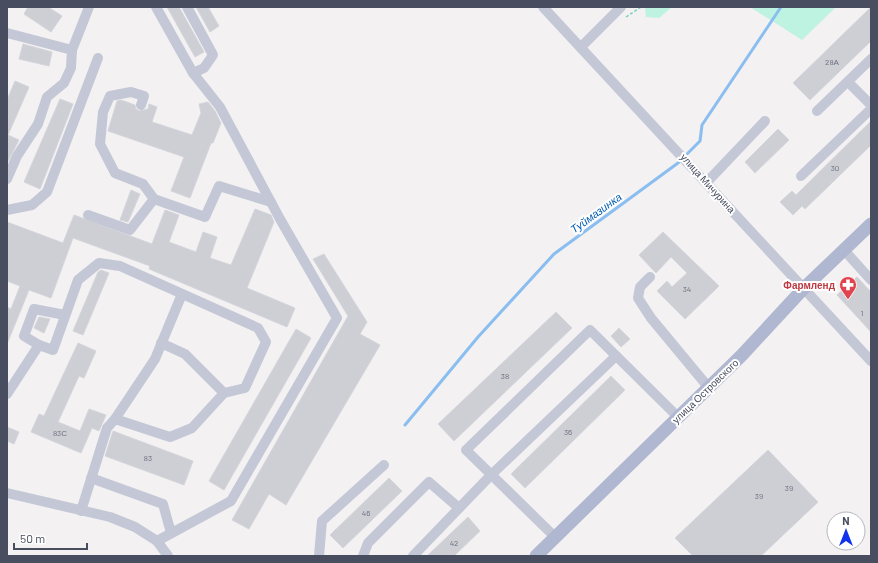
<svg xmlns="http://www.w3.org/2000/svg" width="878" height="563" viewBox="0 0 878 563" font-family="Barlow,sans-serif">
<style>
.green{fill:#bef2e1}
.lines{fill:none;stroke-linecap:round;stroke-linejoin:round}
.stream{stroke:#8abef0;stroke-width:3}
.building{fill:#cdcfd5;stroke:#d5d5dc}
.path{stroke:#74d2be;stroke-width:1.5;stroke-dasharray:3 2;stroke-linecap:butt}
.minor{stroke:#c4c8d6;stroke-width:10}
.major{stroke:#b0b7d0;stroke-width:13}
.labels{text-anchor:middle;stroke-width:4;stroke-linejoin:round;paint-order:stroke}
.number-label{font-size:8px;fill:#696e7c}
.street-label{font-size:10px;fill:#484d5f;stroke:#fff}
.health-label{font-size:10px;font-weight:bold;fill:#be3a42;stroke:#fff;text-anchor:end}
.water-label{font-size:11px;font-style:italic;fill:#065fb4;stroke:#fff}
</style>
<rect width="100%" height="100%" fill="#f3f1f1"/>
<!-- green -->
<g class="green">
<path d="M645,7H672L659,18L646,17Z"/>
<path d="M750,7H836L802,40Z"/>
</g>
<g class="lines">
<!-- stream -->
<path class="stream" d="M405,425L478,337L554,254L678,163L700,141L702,125L781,7"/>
</g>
<!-- building -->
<g class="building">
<path d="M28,7H48L62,16L51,32L24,14Z"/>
<path d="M167,7H179L204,52L195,57Z"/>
<path d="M196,7H208L219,26L210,32Z"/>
<path d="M871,7V41L810,100L793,83Z"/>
<path d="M23,44L52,52L49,66L19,59Z"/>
<path d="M15,81L29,87L8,135L19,140L7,163V100Z"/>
<path d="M60,99L73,104L40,189L24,182Z"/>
<path d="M121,100L135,105L136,109L139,111L148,109L149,104L157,107L152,122L192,135L201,113L199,104L208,102L215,111L221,123L213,143H211L190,198L171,191L184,157L108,131L117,101Z"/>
<path d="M871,121V145L805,209L802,206L793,215L780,202L792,191L796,195Z"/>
<path d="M778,129L789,140L755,173L745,162Z"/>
<path d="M131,190L140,194L128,222L120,220Z"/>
<path d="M255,209L271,215L274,222L247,288L295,308L287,327L149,269L150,266L73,238L51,298L29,290L7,344V307L11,309L20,286L7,281V222L63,243L74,215L152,244L165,210L179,215L169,242L196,252L203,232L217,237L210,258L231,265Z"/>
<path d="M663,232L719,286L685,319L657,291L667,281L672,287L687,273L671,257L656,273L639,255Z"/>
<path d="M324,254L367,322L360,334L380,345L286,505L269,494L249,529L232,520L348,316L313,259Z"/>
<path d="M101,270L109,273L83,335L73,331L98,272Z"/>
<path d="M857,277L871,292V332L837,295Z"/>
<path d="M556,312L572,328L454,441L438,424Z"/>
<path d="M39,317L50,319L44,333L34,328Z"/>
<path d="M619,328L630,339L621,347L611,336Z"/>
<path d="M296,329L311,338L224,490L209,481Z"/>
<path d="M78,343L96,351L84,378L79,376L58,422L80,431L89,409L106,415L99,431L92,428L81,453L31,432L39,414L44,416Z"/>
<path d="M611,376L625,390L525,488L511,474Z"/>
<path d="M7,427L19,432L14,444L7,441Z"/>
<path d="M113,431L193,461L184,485L105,456Z"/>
<path d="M768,450L818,502L761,556H693L675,538Z"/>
<path d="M389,478L402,491L343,548L330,535Z"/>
<path d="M468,517L480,531L454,556H427Z"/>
</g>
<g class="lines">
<!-- path -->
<path class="path" d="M626,17L641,7"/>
<!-- minor -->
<g class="minor">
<path d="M156,7L193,73L204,68L213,55L187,7"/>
<path d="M543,7L871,361"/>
<path d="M7,33L72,50L71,68L64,83L47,97L38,124L17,156L7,179"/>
<path d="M581,47L621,7"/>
<path d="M72,50L89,7"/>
<path d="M848,82L871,105"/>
<path d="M141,105L144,96L131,92L110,96L103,112L100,144L115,173L143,184L154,199L205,217L219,186L271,202"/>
<path d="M817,111L871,59"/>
<path d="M801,176L871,109"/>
<path d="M707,182L765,121"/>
<path d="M7,210L32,205L47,192L98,58"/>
<path d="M88,215L130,230L154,199"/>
<path d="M844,250L871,280"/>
<path d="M650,277L640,287L638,298L651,318L709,388"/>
<path d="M161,343L185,354L224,393"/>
<path d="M39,345L24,336L34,309L65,315"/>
<path d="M7,394L39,345L53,350L78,280L99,263L120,266L258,328L266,342L245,388L224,393L192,428L170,437L115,419L107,428L81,511"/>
<path d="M115,419L155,359L182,294"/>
<path d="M91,478L163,504L171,533"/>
<path d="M7,493L110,517L135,527L157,541L168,556"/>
<path d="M555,537L466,450L590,330L678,417"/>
<path d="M157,541L231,501L337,318L280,219L220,107L193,73"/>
<path d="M319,556L322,521L384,465"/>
<path d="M363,556L368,543L429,482L459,508"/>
<path d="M413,556L491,475L616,356"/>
</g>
<!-- major -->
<path class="major" d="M536,556L742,355L804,288L871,224"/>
</g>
<!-- icons -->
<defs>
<symbol id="pharmacy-pin" viewBox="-11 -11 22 30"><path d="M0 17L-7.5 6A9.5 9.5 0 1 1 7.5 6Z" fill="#e0444e" stroke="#fff"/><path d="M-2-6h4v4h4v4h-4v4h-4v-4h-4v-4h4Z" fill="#fff"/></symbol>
</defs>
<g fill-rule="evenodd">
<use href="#pharmacy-pin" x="838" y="275" width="20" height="27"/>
</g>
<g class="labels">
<!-- number labels -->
<g class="number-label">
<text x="832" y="65">28А</text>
<text x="835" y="171">30</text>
<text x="687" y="292">34</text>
<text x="862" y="316">1</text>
<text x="505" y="379">38</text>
<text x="568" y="435">36</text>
<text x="60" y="436">83С</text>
<text x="148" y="461">83</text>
<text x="789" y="491">39</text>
<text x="759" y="499">39</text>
<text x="366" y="516">46</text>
<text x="454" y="546">42</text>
</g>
<!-- street labels -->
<g class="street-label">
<text transform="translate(708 183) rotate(48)" y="4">улица Мичурина</text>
<text transform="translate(705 391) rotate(-44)" y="4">улица Островского</text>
</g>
<!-- health labels -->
<g class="health-label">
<text x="835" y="289">Фармленд</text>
</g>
<!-- water labels -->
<g class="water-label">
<text transform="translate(596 213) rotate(-36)" y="4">Туймазинка</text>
</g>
</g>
<!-- border -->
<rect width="878" height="563" fill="none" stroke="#484d5f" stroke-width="16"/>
<!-- north arrow -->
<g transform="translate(846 531)"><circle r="19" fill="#ffffff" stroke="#b6b8bf"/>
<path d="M0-3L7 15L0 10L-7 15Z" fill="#1133ed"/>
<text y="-6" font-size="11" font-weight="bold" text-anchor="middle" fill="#484d5f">N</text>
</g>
<!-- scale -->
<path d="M14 543v6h73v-6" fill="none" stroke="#484d5f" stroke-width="2"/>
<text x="20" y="543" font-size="12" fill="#484d5f" stroke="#ffffff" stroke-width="3" paint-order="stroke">50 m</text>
</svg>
